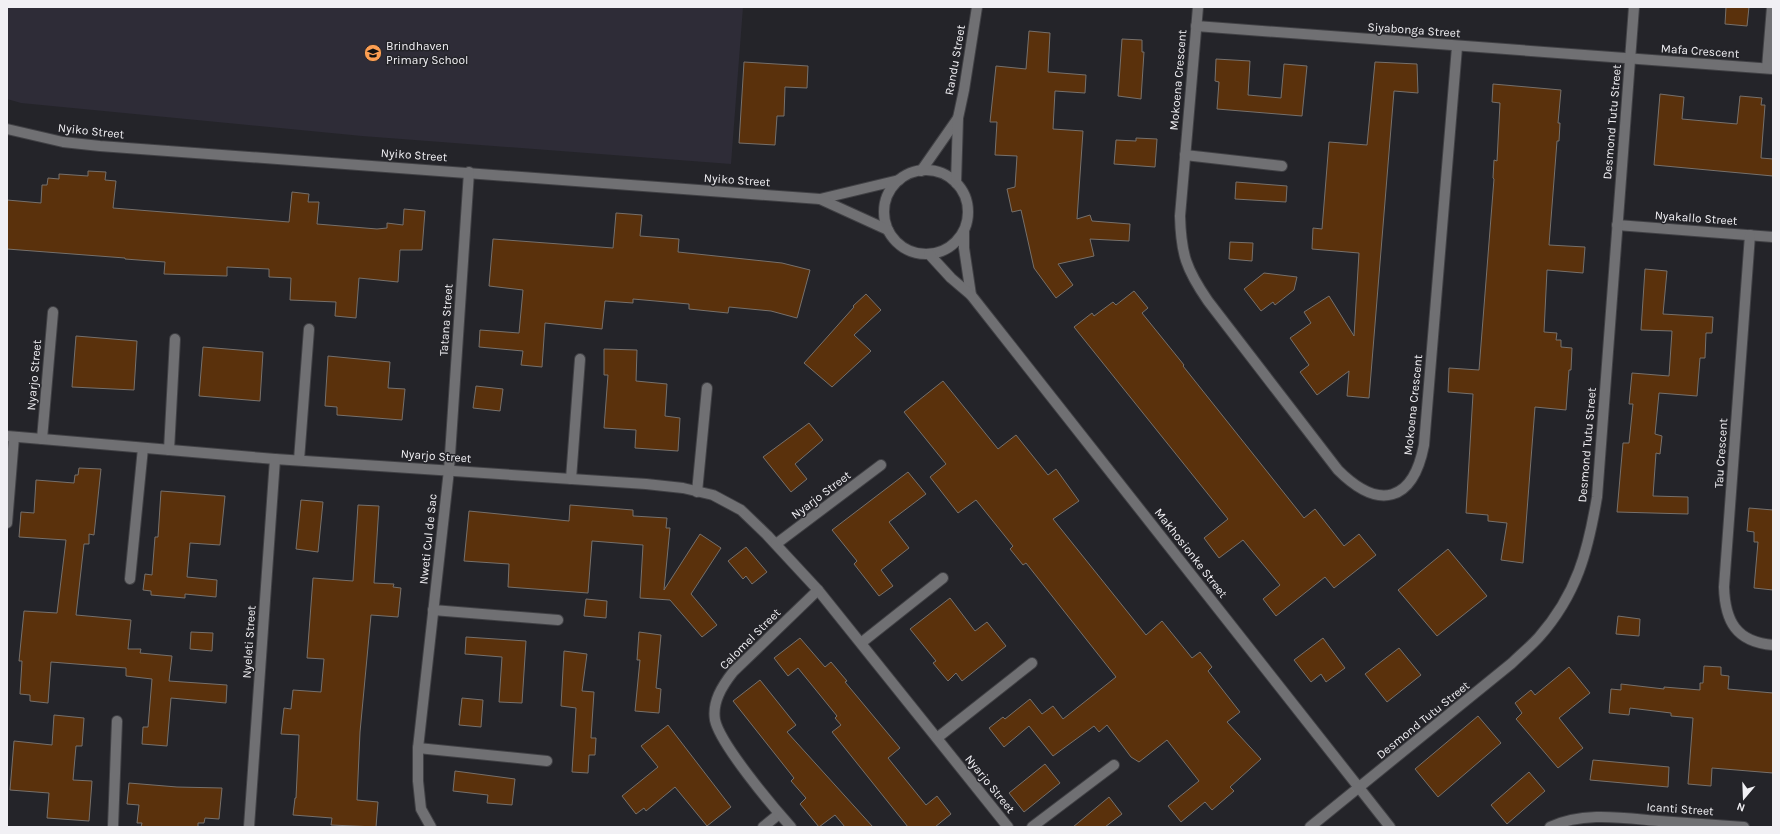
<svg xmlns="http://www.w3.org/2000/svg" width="1780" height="834" viewBox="0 0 1780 834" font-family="Karla,sans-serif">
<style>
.built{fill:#2e2c37}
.building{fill:#5a310c;stroke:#76706b}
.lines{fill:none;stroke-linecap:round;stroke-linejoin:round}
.minor-casing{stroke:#414145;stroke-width:12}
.minor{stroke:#707073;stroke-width:10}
.labels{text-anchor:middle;stroke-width:3;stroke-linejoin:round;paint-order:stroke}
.street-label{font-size:12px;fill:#f1f0f4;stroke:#242429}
.poi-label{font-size:12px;fill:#f1f0f4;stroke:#242429;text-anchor:start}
</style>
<rect width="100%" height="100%" fill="#242429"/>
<!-- built -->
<path class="built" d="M7,7H743L731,164L362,136L21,103L7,99Z"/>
<!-- building -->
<g class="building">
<path d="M1726,7H1749L1747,26L1725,24Z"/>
<path d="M1029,31L1050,33L1048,72L1086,75L1085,93L1055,91L1053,129L1083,131L1077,219L1090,215L1092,221L1130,224L1129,241L1090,239L1094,256L1058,264L1073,285L1056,298L1034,268L1021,210L1012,212L1007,189L1015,187L1017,156L995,155L997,122H990L996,66L1026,69Z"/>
<path d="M1122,39L1142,40V52H1144L1141,99L1118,96Z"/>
<path d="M1216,59L1250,61L1248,95L1281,98L1284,64L1307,66L1302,116L1217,109L1219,82L1215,81Z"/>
<path d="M744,62L808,66L807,88L785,87L784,116H777L775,145L739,143Z"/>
<path d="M1375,62L1417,64L1418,93L1394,91L1369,398L1347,396L1349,371L1317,395L1300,372L1309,365L1290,338L1311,323L1304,312L1329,296L1354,336L1359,253L1312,249L1313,228L1322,229L1329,142L1367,145Z"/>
<path d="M1493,84L1561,90L1558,123H1560L1559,141H1557L1549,245L1585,247L1583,273L1547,270L1544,332L1557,333L1556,340H1561V347L1572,348L1571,370H1569L1566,410L1535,407L1523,563L1501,560L1507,523L1488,521V515L1466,513L1473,394L1448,392L1449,368L1479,370L1494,179L1493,178L1494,160L1497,161L1500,103L1492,102Z"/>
<path d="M1660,94L1684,97L1682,119L1737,124L1740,96L1762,98L1761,105H1765L1761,158L1773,159V176L1654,165Z"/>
<path d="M1136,138L1157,139L1155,167L1114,164L1116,140L1136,141Z"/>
<path d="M88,171L106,172L105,180L116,181L113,208L289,222L292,192L309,194L308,202H319L317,224L377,229L387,228V223L403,225L404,209L425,211L422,250H400L398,282L359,278L356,318L335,316L336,302L290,300L291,278L269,277V269L227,267V276L164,274L165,262L125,259V258L7,249V200L41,203L42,185H47L48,178L59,179V174L88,176Z"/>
<path d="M1236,182L1287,186L1286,202L1235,199Z"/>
<path d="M616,213L642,215L640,236L679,239L678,252L782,263L810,270L797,318L771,311L729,307L728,313L689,309V304L633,299V303L605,301L602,329L545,323L542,367L521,365L523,351L479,347L480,330L519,333L523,290L489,286L493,239L613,248Z"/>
<path d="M1230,242L1253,243L1252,261L1229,259Z"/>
<path d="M1645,269L1667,271L1663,314L1713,317L1712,333H1706L1705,358H1700L1697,396L1659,393L1655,434L1662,436L1660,454L1656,453L1653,496L1688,497V514L1617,512L1623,443H1629L1633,404H1629L1632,373L1669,376L1672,331L1641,330Z"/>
<path d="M1264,273L1297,277L1294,290L1275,305L1273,302L1261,311L1244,289Z"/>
<path d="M1134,291L1148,308L1142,313L1184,365L1183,366L1304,518L1315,509L1344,546L1359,534L1376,555L1334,588L1325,577L1276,616L1263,599L1280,585L1243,540L1219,558L1204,538L1228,519L1074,327L1092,313L1094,316L1113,302L1116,305Z"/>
<path d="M866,294L881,310L854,335L871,351L832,387L804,363L854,307L853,306Z"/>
<path d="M76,336L137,341L134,390L72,387Z"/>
<path d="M203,347L263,352L260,401L199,396Z"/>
<path d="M604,349L637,350L636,381L667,384L665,416L680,418L678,451L635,448L636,430L604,428L608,375H604Z"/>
<path d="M328,356L390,362L388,388L405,389L402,420L337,415V407L325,406Z"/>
<path d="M943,381L998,449L1016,435L1048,475L1056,469L1079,501L1053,519L1146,635L1162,621L1192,658L1200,652L1212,667L1208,671L1240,712L1227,722L1261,759L1230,787L1234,791L1212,810L1205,802L1181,822L1168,806L1199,781L1167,740L1139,762L1131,757L1107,725L1099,732L1094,726L1053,756L1029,726L1004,747L989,728L1003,717L1005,719L1030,699L1042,714L1053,706L1063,719L1116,677L1026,563L1023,565L1010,549L1013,546L976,500L958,513L930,477L946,464L904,412Z"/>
<path d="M476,386L503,389L500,411L473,408Z"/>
<path d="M809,423L823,440L795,464L807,479L791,492L763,457Z"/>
<path d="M79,468L101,469L94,535L89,534V544H84L76,615L131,620L128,649H141L140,653L172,656L169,681L227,685L226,703L171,698L167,746L142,744L143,727H148L152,679L126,676V668L51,662L48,703L30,701V695L20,694L22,661H19L24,611L57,613L66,540L19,537L21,512L34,513L36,480L74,483L75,475H78Z"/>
<path d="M908,472L926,494L889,522L909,548L881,570L893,586L879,596L854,564L857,561L832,530Z"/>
<path d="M161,491L225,496L220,545L190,543L187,577L217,580L216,597L185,594V598L151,595V591L143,590L145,574L152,575L155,537H158Z"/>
<path d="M301,500L323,502L318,552L296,549Z"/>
<path d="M358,505L379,506L374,583L394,584L393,587L401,588L398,617L371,615L360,732L357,800L378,802L376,827L331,825L332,818L293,815L295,798H296L299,735L281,734L284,708L291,709L293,690L321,692L324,659L307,658L313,578L353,581Z"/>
<path d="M570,505L633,510V516L667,518L666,528H670L664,590L700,534L721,548L691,594L717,625L702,637L670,600L640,598L643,545L592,541L588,593L508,587L509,564L464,561L469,511L569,521Z"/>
<path d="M1749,508L1773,510V590L1754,588L1758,542H1754V532L1747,531Z"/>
<path d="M746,547L767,572L752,584L746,576L743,579L728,561Z"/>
<path d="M1448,549L1487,596L1437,636L1398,590Z"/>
<path d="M950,598L975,631L987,622L1006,646L962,681L956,673L948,681L933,663L936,661L910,629Z"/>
<path d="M586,599L607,601L606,618L584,616Z"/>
<path d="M1618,616L1640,619L1639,636L1616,634Z"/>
<path d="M191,632L213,633L212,651L190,649Z"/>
<path d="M639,632L661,635L656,688L661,689L659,713L635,711L640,660H637Z"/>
<path d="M466,637L526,641L522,703L499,702L502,657L465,654Z"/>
<path d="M800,638L825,667L831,662L847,681L845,682L900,748L888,758L926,805L937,796L951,814L935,827H908L832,732L841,725L835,718L837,716L798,668L788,676L774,658Z"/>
<path d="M1323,638L1345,668L1326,682L1321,674L1311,682L1294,660Z"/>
<path d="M1399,648L1421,675L1387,702L1365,674Z"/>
<path d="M564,651L587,654L582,691L594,692L591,738H596L595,755H589L588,773L572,772L576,708L561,706Z"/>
<path d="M1704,666L1721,667V675L1729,676L1728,689L1773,693V773L1712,768L1711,786L1688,784L1693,718L1671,716V713L1630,708L1629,715L1609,713L1611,689L1621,690V684L1664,689V687L1700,690V683H1703Z"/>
<path d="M1569,667L1590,693L1559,718L1583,748L1558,768L1516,719L1522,713L1515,703L1531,690L1535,695Z"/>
<path d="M760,680L796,725L787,732L873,827H845L835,815L819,827L800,804L806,798L791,781L794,778L733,701Z"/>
<path d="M462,698L483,700L481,727L459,725Z"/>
<path d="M54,715L84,718L82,746H76L73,780L92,781L89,821L47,818L49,793L10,790L14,741L52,745Z"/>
<path d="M1478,716L1501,743L1438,797L1415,769Z"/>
<path d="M668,725L731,807L707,826L675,787L646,811L644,808L636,814L622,796L658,767L641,746Z"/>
<path d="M1593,760L1669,767L1668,787L1590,780Z"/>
<path d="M1045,764L1060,783L1024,812L1009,793Z"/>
<path d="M455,771L515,779L512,805L487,803L488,795L453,791Z"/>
<path d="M1529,772L1545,791L1507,824L1491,805Z"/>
<path d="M129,783L177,787L222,788L219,819L205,818L204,823H198V827H141L142,823H137L139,805L127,804Z"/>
<path d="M1109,797L1122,814L1105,827H1073Z"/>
</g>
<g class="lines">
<defs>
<g id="minor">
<path d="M1198,7L1180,216C1181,254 1186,269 1208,301L1338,470C1379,511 1413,502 1424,445L1457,47"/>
<path d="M1196,26L1773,69"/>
<path d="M1767,68L1772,7"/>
<path d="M7,129L63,142L100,146L820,199L899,180"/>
<path d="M1185,155L1282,166"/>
<circle cx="926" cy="212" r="42"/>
<path d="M921,171L958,118"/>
<path d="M956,183L958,118L964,90L977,7"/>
<path d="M820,199L888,230"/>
<path d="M1617,225L1773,237"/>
<path d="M964,231V248L971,295"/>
<path d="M1750,235L1724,587C1725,621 1736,642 1773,645"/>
<path d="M929,254L951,278L971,295L1390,827"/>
<path d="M7,436L275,459L646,484L683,488L713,495L741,510L767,535L818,590L1008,827"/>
<path d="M42,439L53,312"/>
<path d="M169,450L175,339"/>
<path d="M299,460L309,329"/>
<path d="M571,479L580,359"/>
<path d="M697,492L707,388"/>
<path d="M7,523L14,437"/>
<path d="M776,544L881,465"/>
<path d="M130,579L143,448"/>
<path d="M433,610L558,620"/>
<path d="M861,643L943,578"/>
<path d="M937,738L1032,663"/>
<path d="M418,748L547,761"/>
<path d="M113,827L117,721"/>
<path d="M249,827L275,459"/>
<path d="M431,827L421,809L418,781V748L449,470L469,172"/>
<path d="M763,827L779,814"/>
<path d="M791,827C773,807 720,744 715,720C712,702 722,686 733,672L818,590"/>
<path d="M1032,827L1114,765"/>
<path d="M1310,827L1512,663C1521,654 1531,646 1539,637C1577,594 1588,551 1597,497L1634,7"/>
<path d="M1550,827C1583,811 1624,818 1659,821C1687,823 1716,825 1744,827"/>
</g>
</defs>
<!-- minor casing -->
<use href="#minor" class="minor-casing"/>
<!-- minor -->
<use href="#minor" class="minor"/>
</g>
<!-- icons -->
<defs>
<symbol id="school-disc" viewBox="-11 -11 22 22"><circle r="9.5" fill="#fc9e52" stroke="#242429"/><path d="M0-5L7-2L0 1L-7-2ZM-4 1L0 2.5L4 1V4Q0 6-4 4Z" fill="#111"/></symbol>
</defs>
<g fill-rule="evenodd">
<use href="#school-disc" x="363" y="43" width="20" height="20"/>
</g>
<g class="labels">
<!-- street labels -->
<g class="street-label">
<text transform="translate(1414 30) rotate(4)" y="4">Siyabonga Street</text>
<text transform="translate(1700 51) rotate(4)" y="4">Mafa Crescent</text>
<text transform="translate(955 60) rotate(-80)" y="4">Randu Street</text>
<text transform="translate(1178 80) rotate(-85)" y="4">Mokoena Crescent</text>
<text transform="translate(1612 122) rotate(-85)" y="4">Desmond Tutu Street</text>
<text transform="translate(91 131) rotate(6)" y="4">Nyiko Street</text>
<text transform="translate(414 155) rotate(4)" y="4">Nyiko Street</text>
<text transform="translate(737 180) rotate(4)" y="4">Nyiko Street</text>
<text transform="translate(1696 218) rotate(4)" y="4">Nyakallo Street</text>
<text transform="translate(446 320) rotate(-86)" y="4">Tatana Street</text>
<text transform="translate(34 375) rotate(-85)" y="4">Nyarjo Street</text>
<text transform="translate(1413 405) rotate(-84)" y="4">Mokoena Crescent</text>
<text transform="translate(1587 445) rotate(-85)" y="4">Desmond Tutu Street</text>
<text transform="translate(1721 453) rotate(-86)" y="4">Tau Crescent</text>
<text transform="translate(436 456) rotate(4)" y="4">Nyarjo Street</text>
<text transform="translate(821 495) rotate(-37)" y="4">Nyarjo Street</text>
<text transform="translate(428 539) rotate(-84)" y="4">Nweti Cul de Sac</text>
<text transform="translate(1191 553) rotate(52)" y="4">Makhosionke Street</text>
<text transform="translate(750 639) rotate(-45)" y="4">Calomel Street</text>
<text transform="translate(249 642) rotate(-86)" y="4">Nyeleti Street</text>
<text transform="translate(1423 720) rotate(-39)" y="4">Desmond Tutu Street</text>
<text transform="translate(990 784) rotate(51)" y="4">Nyarjo Street</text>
<text transform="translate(1680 809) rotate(4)" y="4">Icanti Street</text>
</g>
<!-- poi labels -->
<g class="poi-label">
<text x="386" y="50">Brindhaven<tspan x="386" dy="14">Primary School</tspan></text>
</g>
</g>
<!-- border -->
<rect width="1780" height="834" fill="none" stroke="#f1f0f4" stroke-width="16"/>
<!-- north arrow -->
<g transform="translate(1744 798) rotate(199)" stroke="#242429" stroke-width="3" paint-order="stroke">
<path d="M0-3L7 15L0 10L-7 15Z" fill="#f1f0f4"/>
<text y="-6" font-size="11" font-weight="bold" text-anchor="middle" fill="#f1f0f4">N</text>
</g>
</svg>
